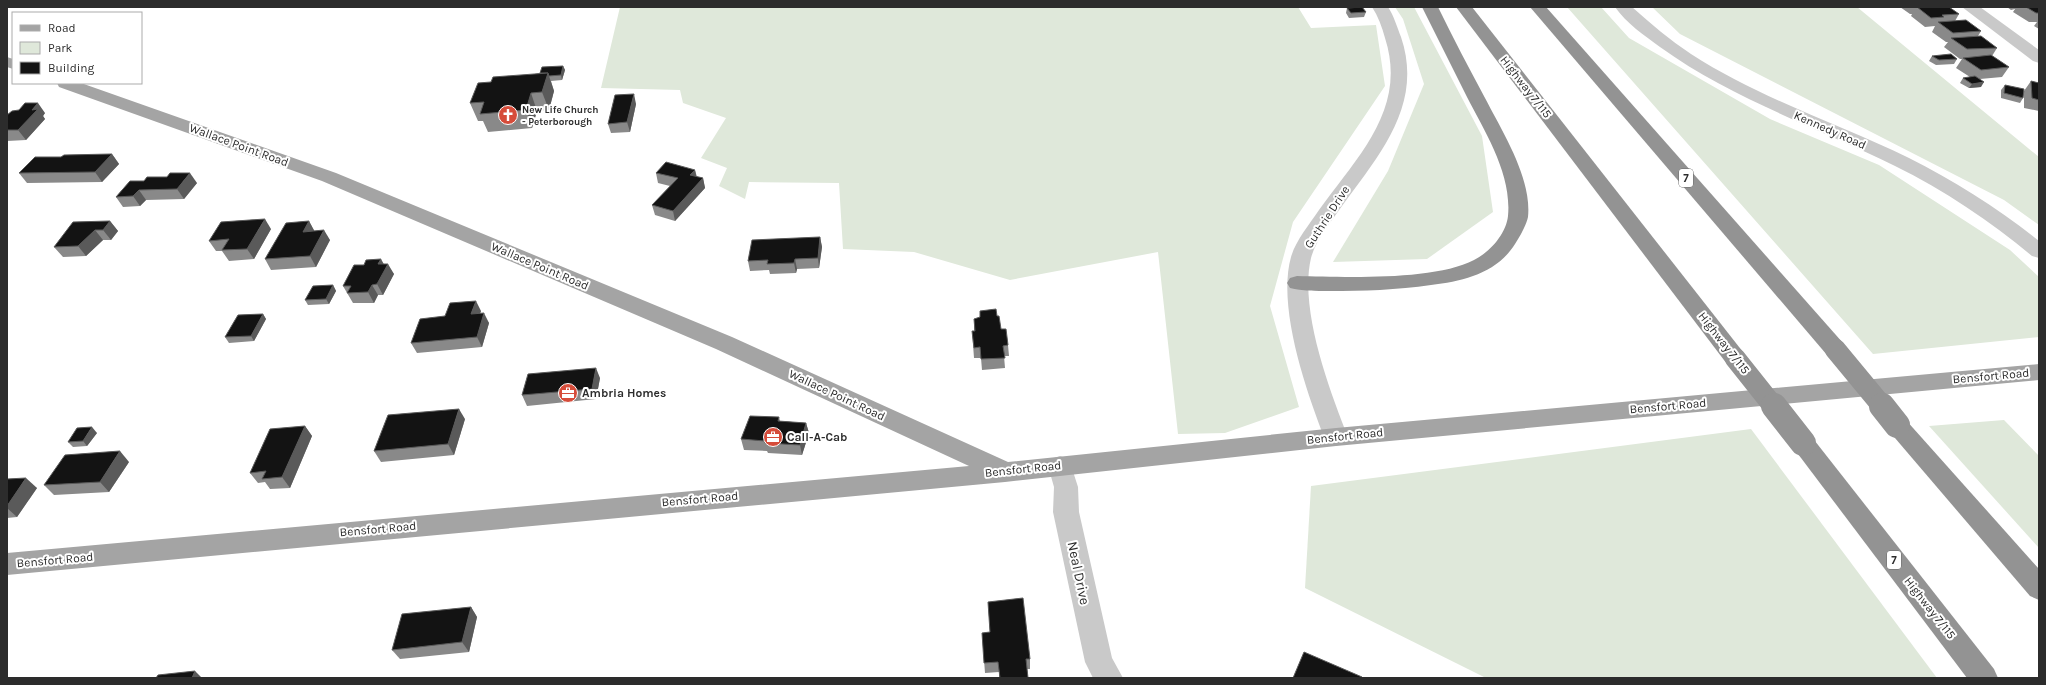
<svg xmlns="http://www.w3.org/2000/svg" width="2046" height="685" viewBox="0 0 2046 685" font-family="Karla,sans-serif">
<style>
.green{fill:#dfe8da}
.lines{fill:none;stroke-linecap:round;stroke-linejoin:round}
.minor{fill:#c9c9c9;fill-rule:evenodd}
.major{fill:#a4a4a4;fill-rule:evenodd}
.highway{fill:#939393;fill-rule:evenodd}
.highway-bridge-far1{stroke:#939393;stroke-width:21}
.highway-bridge{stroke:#939393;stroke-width:26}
.wall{fill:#898989}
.shaded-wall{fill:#5a5a5a}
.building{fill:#131313;stroke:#5a5a5a}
.labels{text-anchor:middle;stroke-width:4;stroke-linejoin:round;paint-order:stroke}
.far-poi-label{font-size:10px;font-weight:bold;fill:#2c2c2c;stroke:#fff;text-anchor:start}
.shield{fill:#fff;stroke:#6b6b6b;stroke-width:1}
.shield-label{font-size:11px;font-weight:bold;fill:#2c2c2c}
.street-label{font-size:12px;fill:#2c2c2c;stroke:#fff}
.poi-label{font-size:12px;font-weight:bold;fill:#2c2c2c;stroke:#fff;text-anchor:start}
.near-street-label{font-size:14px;fill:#2c2c2c;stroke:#fff}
</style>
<rect width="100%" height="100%" fill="#fff"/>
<!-- green -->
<g class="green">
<path d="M620,7H1298L1311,28L1376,25L1385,86L1293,222L1270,306L1299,407L1225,433L1178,434L1158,252L1010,280L914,252L843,249L839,183L749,182L745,199L719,186L727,168L701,158L726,118L683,103L680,90L601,88Z"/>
<path d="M1395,7H1414L1482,136L1493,212L1427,259L1333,262L1388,171L1424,84L1403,19Z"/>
<path d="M1567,7H1601L1629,38L1770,119L1879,165L2010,250L2039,277V337L1873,354Z"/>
<path d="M1652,7H1857L2039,157V225L2004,200L1680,34Z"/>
<path d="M2004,420L2039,456V548L1929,426Z"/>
<path d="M1751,429L1937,678H1486L1305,588L1311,486Z"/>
</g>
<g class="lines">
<!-- minor -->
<g class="minor">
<path d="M1372,7H1388C1394,16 1397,27 1401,37C1424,105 1379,155 1342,206C1331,222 1316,239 1311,258C1299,309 1329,389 1348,437L1344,443L1336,446L1328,443L1324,437C1306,390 1277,307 1291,257C1296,240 1309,225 1319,210C1357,157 1408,109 1385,38C1382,27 1378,16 1372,7Z"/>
<path d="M1615,7H1632C1651,24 1670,40 1691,54C1759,98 1837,123 1909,158C1955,181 1999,209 2039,241V258L2032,256C1990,221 1944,190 1895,166C1817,127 1732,99 1660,47C1645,36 1626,23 1615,7Z"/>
<path d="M1962,7H1980L2039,50V63L2033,61Z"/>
<path d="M1060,456L1069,459L1078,487L1079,512L1112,658L1123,678H1093L1085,662L1053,512L1054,487L1048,466L1051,459Z"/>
</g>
<!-- major -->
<g class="major">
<path d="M7,57L13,59V69L7,67Z"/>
<path d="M57,83H81L336,173L732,337L1008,462L1336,428L2039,364V380L1336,446L1005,482L7,575V553L969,466L716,349L322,181L59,87Z"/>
</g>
<!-- highway -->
<g class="highway">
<path d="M1422,7H1438C1453,38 1469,68 1485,98C1502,131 1532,178 1528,217C1526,226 1520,236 1515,244C1497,273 1464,281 1431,285C1397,290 1363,291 1329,291C1316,291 1302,291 1290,288L1287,283L1290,278L1297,276C1343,277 1434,281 1474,260C1490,252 1506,234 1508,216C1512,174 1485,132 1467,97C1452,67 1437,37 1422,7Z"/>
<path d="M1456,7H1472L1743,352L1746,358L1743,364L1735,366L1727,364Z"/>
<path d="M1530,7H1546L1843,343L1846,349L1843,355L1835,357L1827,355Z"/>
<path d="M1897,416L1905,419L2039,569V600L2030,596L1889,431L1885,425L1889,419Z"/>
<path d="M1803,434L1811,436L1994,669L1998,678H1967L1795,450L1791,443L1795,436Z"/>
</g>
<!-- highway-bridge-far1 -->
<g class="highway-bridge-far1">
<path d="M1835,349L1883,407"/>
<path d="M1735,358L1774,407"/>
</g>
<!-- highway-bridge -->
<g class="highway-bridge">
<path d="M1774,406L1803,443"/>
<path d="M1882,406L1897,425"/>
</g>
</g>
<!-- wall -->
<g class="wall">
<path d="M1900,7H1949L1959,14L1955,21L1981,31L1978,36L1997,48L1992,56L2009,67L2002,77L1980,79L1981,87L1969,88L1960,83L1963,78L1970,77L1956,68L1962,59H1960L1944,47L1948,42H1946L1932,32L1935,26L1925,27L1911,16L1912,14H1910Z"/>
<path d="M2007,7H2039V29L2034,26L2037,22H2029L2013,12L2015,9L2011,10Z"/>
<path d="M1347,8L1366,12L1364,17L1349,18L1346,13Z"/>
<path d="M1932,56L1957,59L1954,64L1936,65L1929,61Z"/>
<path d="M563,66L565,70L562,80L551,81L554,91L549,110L537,111L532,128L488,132L483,121H478L470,103L491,82L540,73Z"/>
<path d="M2031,81L2039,83V111L2024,108V93L2023,98L2020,103L2001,98V90L2005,85L2024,91Z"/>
<path d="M636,104L630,132L611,133L608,124Z"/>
<path d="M45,113L43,116L45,119L26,140L7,141V115Z"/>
<path d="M112,154L119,164L102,182L27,183L19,173L61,157Z"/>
<path d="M695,170L697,177L703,178L705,188L675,221L655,215L652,205L670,186L658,183L656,173Z"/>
<path d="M130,181L197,183L184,199L146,200L140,206L123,207L116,197Z"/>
<path d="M110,221L118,231L111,240H103L86,256L63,257L54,247Z"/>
<path d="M309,221L314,231L330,240L316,267L271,270L265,259Z"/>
<path d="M271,229L254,259L229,261L222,251H216L209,241Z"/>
<path d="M820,237L822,247L819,268L797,269L796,273L770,274L769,270L750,271L748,261Z"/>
<path d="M384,264L394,274L383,295H378L374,303H353L343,286Z"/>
<path d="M333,285L336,291L329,304L308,305L305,300Z"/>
<path d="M481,311L480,313L489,323L482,347L417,353L411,343L445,316Z"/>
<path d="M980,311L997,316L1001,329L1008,345L1009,356H1004L1005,368L982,370L981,358H974L972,331H974V319L980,318Z"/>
<path d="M263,314L266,319L254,341L229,343L225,337Z"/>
<path d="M600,378L596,399L527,406L522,395Z"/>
<path d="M779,417L780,421L806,423L809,433L802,455L768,453L767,451L744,450L741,439Z"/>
<path d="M465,419L454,455L381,462L374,451Z"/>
<path d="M305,426L312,436L290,488L270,489L265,482L258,483L250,473Z"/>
<path d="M97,433L87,446L73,447L68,442Z"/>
<path d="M129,462L109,492L54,495L44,485Z"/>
<path d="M7,479L37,488L17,517L7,518Z"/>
<path d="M988,602L1030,659V669H1027L1028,678H999V672L985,673L982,633L990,632Z"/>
<path d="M471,607L477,617L469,652L400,659L392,650Z"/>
</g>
<!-- shaded-wall -->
<g class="shaded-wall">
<path d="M563,66L565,70L562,80L561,75Z"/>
<path d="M548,73L554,91L549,110L542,92Z"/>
<path d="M1984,82L1981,87L1969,88L1972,84Z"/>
<path d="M531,93L537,111L532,128L526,110Z"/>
<path d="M634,94L636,104L630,132L627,122Z"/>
<path d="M38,103L45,113L43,116L45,119L26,140L18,130L32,110Z"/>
<path d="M112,154L119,164L102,182L95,172Z"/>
<path d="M695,170L697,180L690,175Z"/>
<path d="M190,173L197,183L184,199L177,189Z"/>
<path d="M703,178L705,188L675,221L673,211Z"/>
<path d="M139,190L146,200L140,206L133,196Z"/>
<path d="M265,219L271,229L254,259L247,249Z"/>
<path d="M110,221L118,231L111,240L103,230Z"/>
<path d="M309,221L315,232H303Z"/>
<path d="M95,230L103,240L86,256L78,246Z"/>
<path d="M324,230L330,240L316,267L310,256Z"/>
<path d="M820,237L822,247L819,268L818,258Z"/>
<path d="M381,259L386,268L388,264L394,274L383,295L377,284L378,264Z"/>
<path d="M795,259L797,269L796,273L794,263Z"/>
<path d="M333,285L336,291L329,304L326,299Z"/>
<path d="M372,285L378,295L374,303L368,292Z"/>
<path d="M476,301L481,311L476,324L471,314Z"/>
<path d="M484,313L489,323L482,347L477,337Z"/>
<path d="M263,314L266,319L254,341L251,336Z"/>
<path d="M596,368L600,378L596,399L592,389Z"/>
<path d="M459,409L465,419L454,455L448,444Z"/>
<path d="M806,423L809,433L802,455L800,445Z"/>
<path d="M305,426L312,436L290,488L282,477Z"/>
<path d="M92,427L97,433L87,446L83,441Z"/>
<path d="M120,451L129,462L109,492L100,482Z"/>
<path d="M26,478L37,488L17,517L7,508V506Z"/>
<path d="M471,607L477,617L469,652L462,642Z"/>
<path d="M195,671L202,678H192Z"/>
</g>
<!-- building -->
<g class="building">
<path d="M1362,7L1366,12L1351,13L1347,8Z"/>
<path d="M1917,7H1949L1959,14L1942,15L1944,17L1931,18Z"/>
<path d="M2026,7H2039V13H2036Z"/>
<path d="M1966,20L1981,31L1953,33L1938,22Z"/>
<path d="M1981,36L1997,48L1967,49L1951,38Z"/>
<path d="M1951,54L1957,59L1939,60L1932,56Z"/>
<path d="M1991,55L2009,67L1981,70L1963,58Z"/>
<path d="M563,66L561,75L549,76L548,73H540L542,67Z"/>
<path d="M548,73L542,92L531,93L526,110L480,114L484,102L470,103L478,83L491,82L493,77Z"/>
<path d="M1975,76L1984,82L1972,84L1963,78Z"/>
<path d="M2031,81L2039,83V100L2032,98Z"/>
<path d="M2005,85L2024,89L2023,98L2004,93Z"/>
<path d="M634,94L627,122L608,124L615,95Z"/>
<path d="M25,103H38L32,110L38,109L18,130H7V115L12,111L19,110Z"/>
<path d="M112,154L95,172L19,173L35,157H61L64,155Z"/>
<path d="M666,162L695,170L690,175L703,178L673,211L652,205L678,178L656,173Z"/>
<path d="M170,173H190L177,189L139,190L133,196L116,197L130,181H144L147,177H167Z"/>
<path d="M265,219L247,249L222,250L229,239L209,241L221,222Z"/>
<path d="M110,221L103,230H95L78,246L54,247L73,222Z"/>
<path d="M309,221L303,232L324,230L310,256L265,259L286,223Z"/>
<path d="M820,237L818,258L795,259L794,263L767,264L768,260L748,261L752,240Z"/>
<path d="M381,259L378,264H388L377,284L372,285L368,292L347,293L351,286H343L354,265H364L366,260Z"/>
<path d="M333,285L326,299L305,300L313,286Z"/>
<path d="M476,301L471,314L484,313L477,337L411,343L420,319L445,316L450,303Z"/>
<path d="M996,309L997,316H999L1001,329H1006L1008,345L1003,346L1005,358L981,359L980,347L974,348L972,331H975L974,319L980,317V311Z"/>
<path d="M263,314L251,336L225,337L238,315Z"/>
<path d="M596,368L592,389L522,395L528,374Z"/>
<path d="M459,409L448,444L374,451L388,415Z"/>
<path d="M750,416L779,417L778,421L806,423L800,445L765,443V441L741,439Z"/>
<path d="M305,426L282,477L262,479L266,471L250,473L270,429Z"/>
<path d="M92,427L83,441L68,442L77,428Z"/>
<path d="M120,451L100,482L44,485L65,455Z"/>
<path d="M26,478L7,506V479Z"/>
<path d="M1023,598L1030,659H1026L1028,678H1000L998,662L984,663L982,633L990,632L988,602Z"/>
<path d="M471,607L462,642L392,650L402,614Z"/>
<path d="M1304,652L1362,677L1361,678H1293Z"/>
<path d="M195,671L192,678H156L158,675Z"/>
</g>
<!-- icons -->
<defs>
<symbol id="church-disc" viewBox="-11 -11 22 22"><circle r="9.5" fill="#d64c3a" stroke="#fff"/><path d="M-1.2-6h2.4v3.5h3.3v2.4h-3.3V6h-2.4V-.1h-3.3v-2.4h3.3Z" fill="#fff"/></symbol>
<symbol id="office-disc" viewBox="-11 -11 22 22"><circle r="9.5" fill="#d64c3a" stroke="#fff"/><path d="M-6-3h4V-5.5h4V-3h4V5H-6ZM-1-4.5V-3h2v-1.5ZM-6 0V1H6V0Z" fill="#fff"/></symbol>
</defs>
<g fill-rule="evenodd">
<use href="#church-disc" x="497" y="104" width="22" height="22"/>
<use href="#office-disc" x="557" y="382" width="22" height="22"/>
<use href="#office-disc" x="762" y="426" width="22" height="22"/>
</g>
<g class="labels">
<!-- far-poi labels -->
<g class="far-poi-label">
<text x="522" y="113">New Life Church<tspan x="522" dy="12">- Peterborough</tspan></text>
</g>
<!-- shield labels -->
<g class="shield">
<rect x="1679" y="169" width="14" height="18" rx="3"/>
<rect x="1887" y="551" width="14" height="18" rx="3"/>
</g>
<g class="shield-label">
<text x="1686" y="182">7</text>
<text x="1894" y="564">7</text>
</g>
<!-- street labels -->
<g class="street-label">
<text transform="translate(1526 87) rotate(52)" y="4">Highway 7/115</text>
<text transform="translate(1830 130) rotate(24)" y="4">Kennedy Road</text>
<text transform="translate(239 145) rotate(20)" y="4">Wallace Point Road</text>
<text transform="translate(1327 217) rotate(-57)" y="4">Guthrie Drive</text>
<text transform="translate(540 266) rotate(23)" y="4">Wallace Point Road</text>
<text transform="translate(1724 343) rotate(52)" y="4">Highway 7/115</text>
<text transform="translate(1991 376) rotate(-5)" y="4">Bensfort Road</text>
<text transform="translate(837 395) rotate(25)" y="4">Wallace Point Road</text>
<text transform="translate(1668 406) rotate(-5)" y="4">Bensfort Road</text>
<text transform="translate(1345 436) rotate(-6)" y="4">Bensfort Road</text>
<text transform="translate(1023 469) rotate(-6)" y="4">Bensfort Road</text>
<text transform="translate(700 499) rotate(-5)" y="4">Bensfort Road</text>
<text transform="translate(378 529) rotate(-5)" y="4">Bensfort Road</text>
<text transform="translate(55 560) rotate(-5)" y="4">Bensfort Road</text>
<text transform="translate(1930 608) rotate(52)" y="4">Highway 7/115</text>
</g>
<!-- poi labels -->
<g class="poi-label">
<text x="582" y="397">Ambria Homes</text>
<text x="787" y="441">Call-A-Cab</text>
</g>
<!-- near-street labels -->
<g class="near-street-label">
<text transform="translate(1079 573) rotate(78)" y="5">Neal Drive</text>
</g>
</g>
<!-- border -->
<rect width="2046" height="685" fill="none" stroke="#2c2c2c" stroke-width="16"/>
<!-- legend -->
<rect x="12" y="12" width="130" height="72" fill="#ffffff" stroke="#ababab"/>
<rect x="20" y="25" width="20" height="6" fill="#a4a4a4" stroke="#ababab"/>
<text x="48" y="32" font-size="12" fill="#2c2c2c">Road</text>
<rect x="20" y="42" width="20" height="12" fill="#dfe8da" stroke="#ababab"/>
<text x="48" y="52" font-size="12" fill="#2c2c2c">Park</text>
<rect x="20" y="62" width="20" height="12" fill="#131313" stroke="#ababab"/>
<text x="48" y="72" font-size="12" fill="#2c2c2c">Building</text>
</svg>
